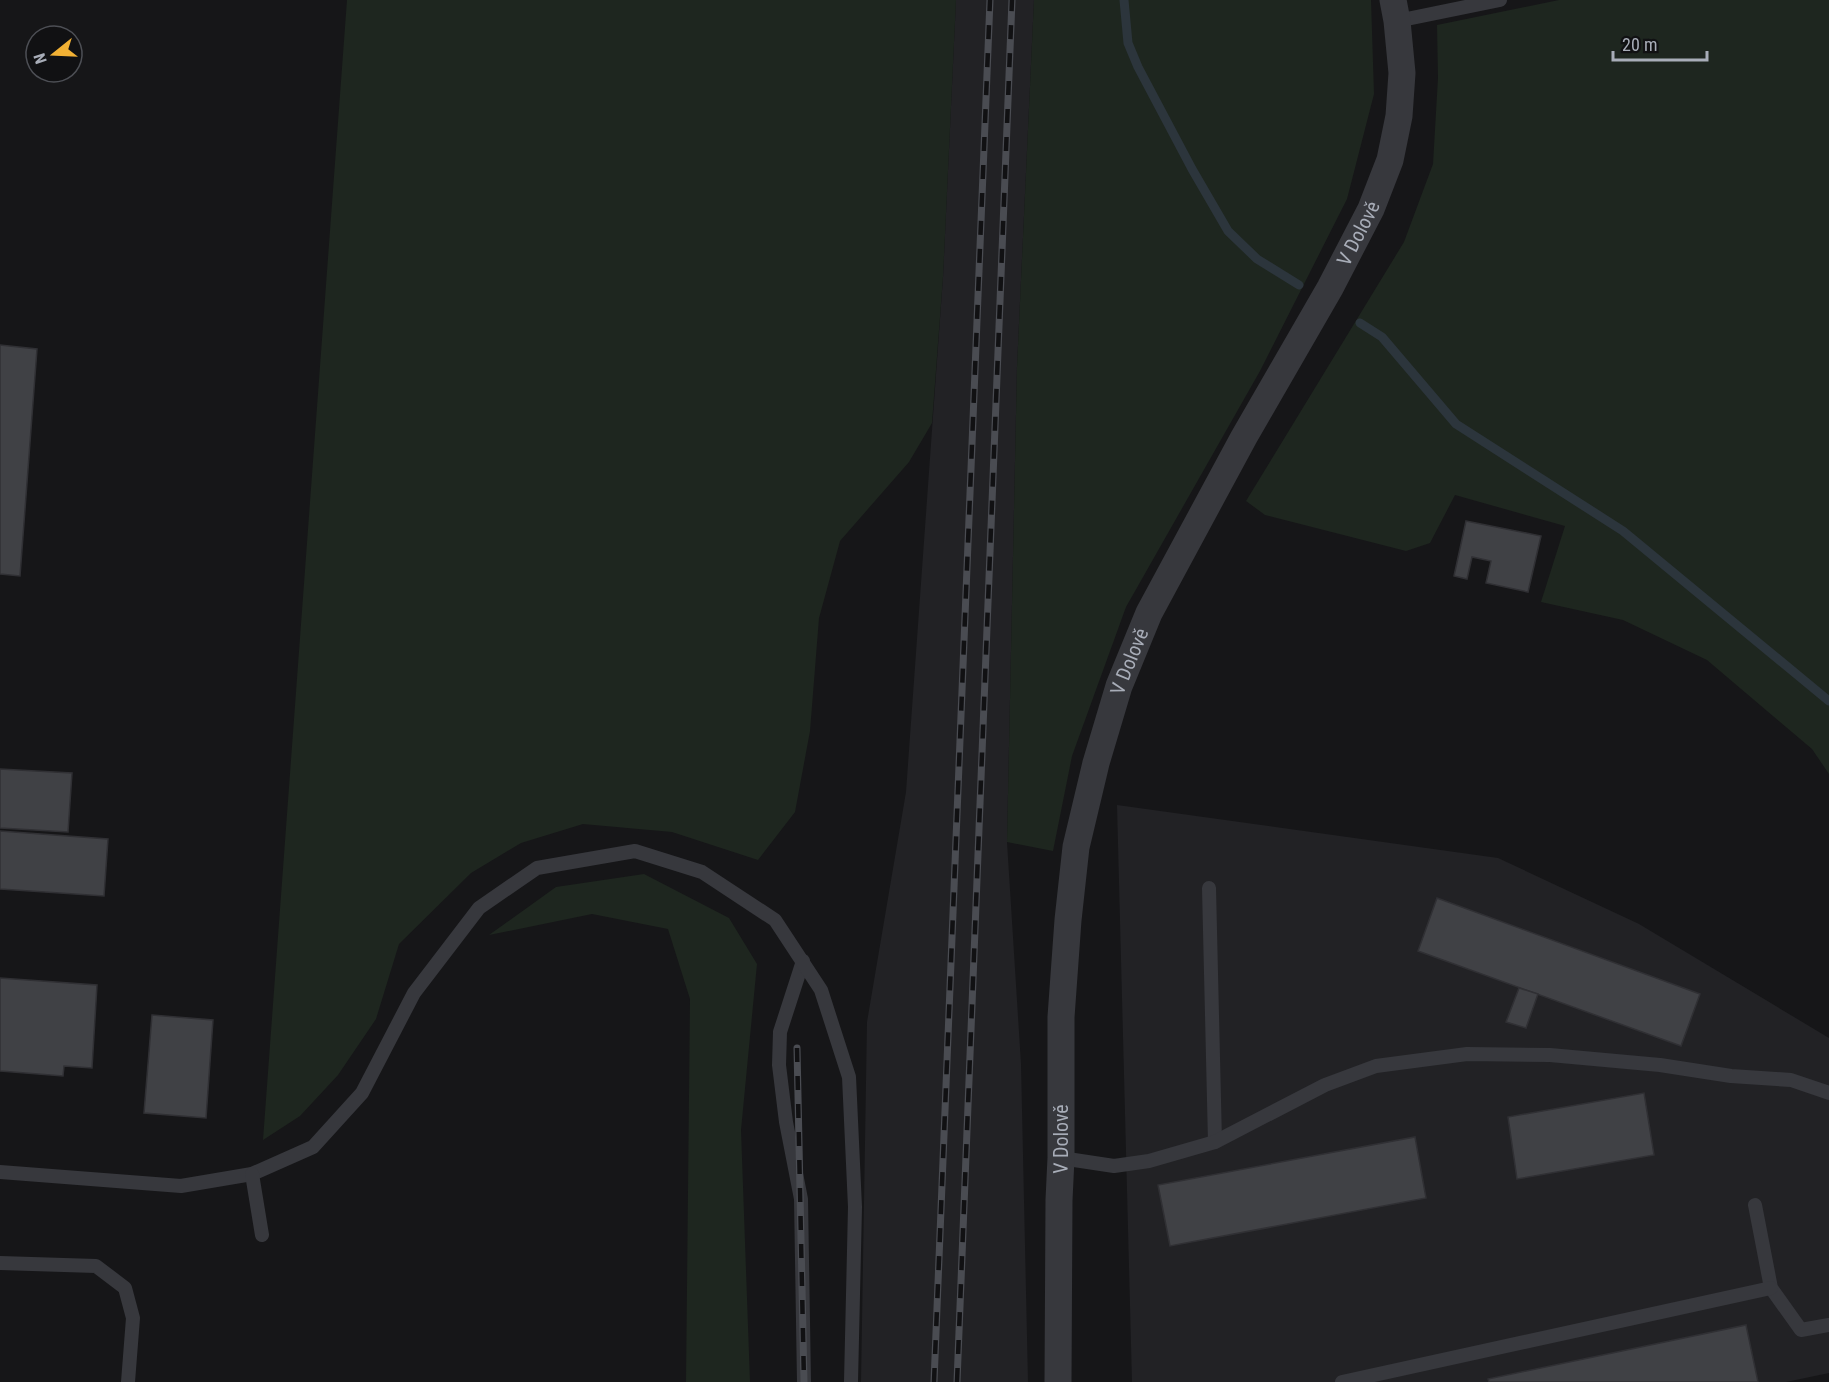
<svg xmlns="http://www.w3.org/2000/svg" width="1829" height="1382" viewBox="0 0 1829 1382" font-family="'Roboto Condensed',sans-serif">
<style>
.built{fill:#222225}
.green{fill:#1e261f}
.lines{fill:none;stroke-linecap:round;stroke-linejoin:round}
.stream{stroke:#2c353c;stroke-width:9}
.building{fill:#404145;stroke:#303034;stroke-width:1.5}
.service{stroke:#37383d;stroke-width:14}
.minor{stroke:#37383d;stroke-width:27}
.rail-casing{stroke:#4a4c52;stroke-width:7}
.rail{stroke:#111113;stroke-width:4.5;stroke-dasharray:14;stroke-linecap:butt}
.labels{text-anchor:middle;stroke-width:6;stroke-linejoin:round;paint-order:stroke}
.street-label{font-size:20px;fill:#a8adb8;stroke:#111113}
</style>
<rect width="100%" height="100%" fill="#161618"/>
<!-- built -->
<g class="built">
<path d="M956,0H1034L1017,367L1007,842L1021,1064L1028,1382H861L867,1022L906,792L943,277Z"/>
<path d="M1117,805L1498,858L1639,924L1829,1038V1373L1786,1382H1132Z"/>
</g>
<!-- green -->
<g class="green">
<path d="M347,0H956L943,277L932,423L909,462L840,541L819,618L810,731L795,812L758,860L672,832L583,824L521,843L471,873L399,944L376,1019L338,1075L300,1116L263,1140Z"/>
<path d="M1034,0H1371L1374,94L1347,199L1260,371L1126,607L1072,756L1053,851L1007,842L1017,367Z"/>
<path d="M1559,0H1829V774L1812,749L1707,660L1623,620L1541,602L1565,526L1455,495L1430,543L1406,551L1265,515L1246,501L1404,242L1433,164L1438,78L1437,25Z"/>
<path d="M644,874L729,918L757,964L741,1130L750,1382H686L690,999L668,929L592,914L489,935L556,887Z"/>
</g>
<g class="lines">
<!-- stream -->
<g class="stream">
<path d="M1124,0L1128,43L1138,67L1192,169L1228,231L1257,259L1299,285"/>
<path d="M1360,323L1382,337L1456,424L1623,531L1829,701"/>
</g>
</g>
<!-- building -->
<g class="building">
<path d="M0,345L37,349L20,576L0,574Z"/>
<path d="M1466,521L1541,536L1528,592L1486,583L1491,561L1472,557L1467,579L1454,576Z"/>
<path d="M0,769L72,773L68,832L0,828Z"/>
<path d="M0,831L108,839L104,896L0,889Z"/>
<path d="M1437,898L1700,994L1681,1046L1418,951Z"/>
<path d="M0,978L97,985L92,1068L64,1066L63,1076L0,1071Z"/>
<path d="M1519,988L1538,994L1526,1028L1506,1022Z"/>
<path d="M152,1015L213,1020L206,1118L144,1113Z"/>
<path d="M1644,1093L1654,1155L1517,1179L1508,1117Z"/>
<path d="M1415,1137L1426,1198L1170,1246L1158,1185Z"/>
<path d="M1746,1325L1758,1382H1489L1488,1379Z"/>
</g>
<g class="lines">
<!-- service -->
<g class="service">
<path d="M1397,21L1500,0"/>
<path d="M1209,888L1215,1142"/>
<path d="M803,961L780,1032L779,1065L786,1122L801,1199L804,1382"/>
<path d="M1061,1158L1114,1166L1149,1161L1215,1142L1325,1085L1376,1066L1467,1054L1550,1055L1660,1065L1731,1076L1791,1080L1829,1093"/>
<path d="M0,1172L181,1186L252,1174L313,1147L362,1093L414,993L479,908L537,868L635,851L702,872L775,920L821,990L849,1077L855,1207L851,1382"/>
<path d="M252,1174L262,1235"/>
<path d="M1755,1205L1771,1288L1801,1330L1829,1325"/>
<path d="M0,1263L96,1266L125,1288L133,1318L128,1382"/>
<path d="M1342,1382L1771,1288"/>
</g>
<!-- minor -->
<path class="minor" id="s1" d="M1058,1382L1059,1200L1061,1158V1017L1068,920L1076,847L1096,763L1119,686L1149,613L1244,437L1330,288L1371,209L1390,160L1399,116L1402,73L1397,21L1393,0"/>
<defs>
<g id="rail">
<path d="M797,1048L804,1382"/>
<path d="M934,1382L990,0"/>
<path d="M957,1382L1012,0"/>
</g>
</defs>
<!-- rail casing -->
<use href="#rail" class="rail-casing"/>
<!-- rail -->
<use href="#rail" class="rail"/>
</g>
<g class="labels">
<!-- street labels -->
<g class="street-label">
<text dy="7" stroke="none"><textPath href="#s1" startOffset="1215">V Dolově</textPath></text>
<text dy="7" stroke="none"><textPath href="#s1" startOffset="729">V Dolově</textPath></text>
<text dy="7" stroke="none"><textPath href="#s1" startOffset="243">V Dolově</textPath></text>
</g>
</g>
<!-- north arrow -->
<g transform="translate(54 54) rotate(252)"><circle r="28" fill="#111113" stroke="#4d4f55" stroke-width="1.5"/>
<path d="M0-4.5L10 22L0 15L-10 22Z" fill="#f2b134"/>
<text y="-9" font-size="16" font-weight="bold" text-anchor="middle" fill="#a8adb8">N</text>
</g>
<!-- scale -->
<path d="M1613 51v9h94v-9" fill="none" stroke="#a8adb8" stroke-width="3"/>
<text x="1622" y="51" font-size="18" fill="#a8adb8" stroke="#111113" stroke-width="4.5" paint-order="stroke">20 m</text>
</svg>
